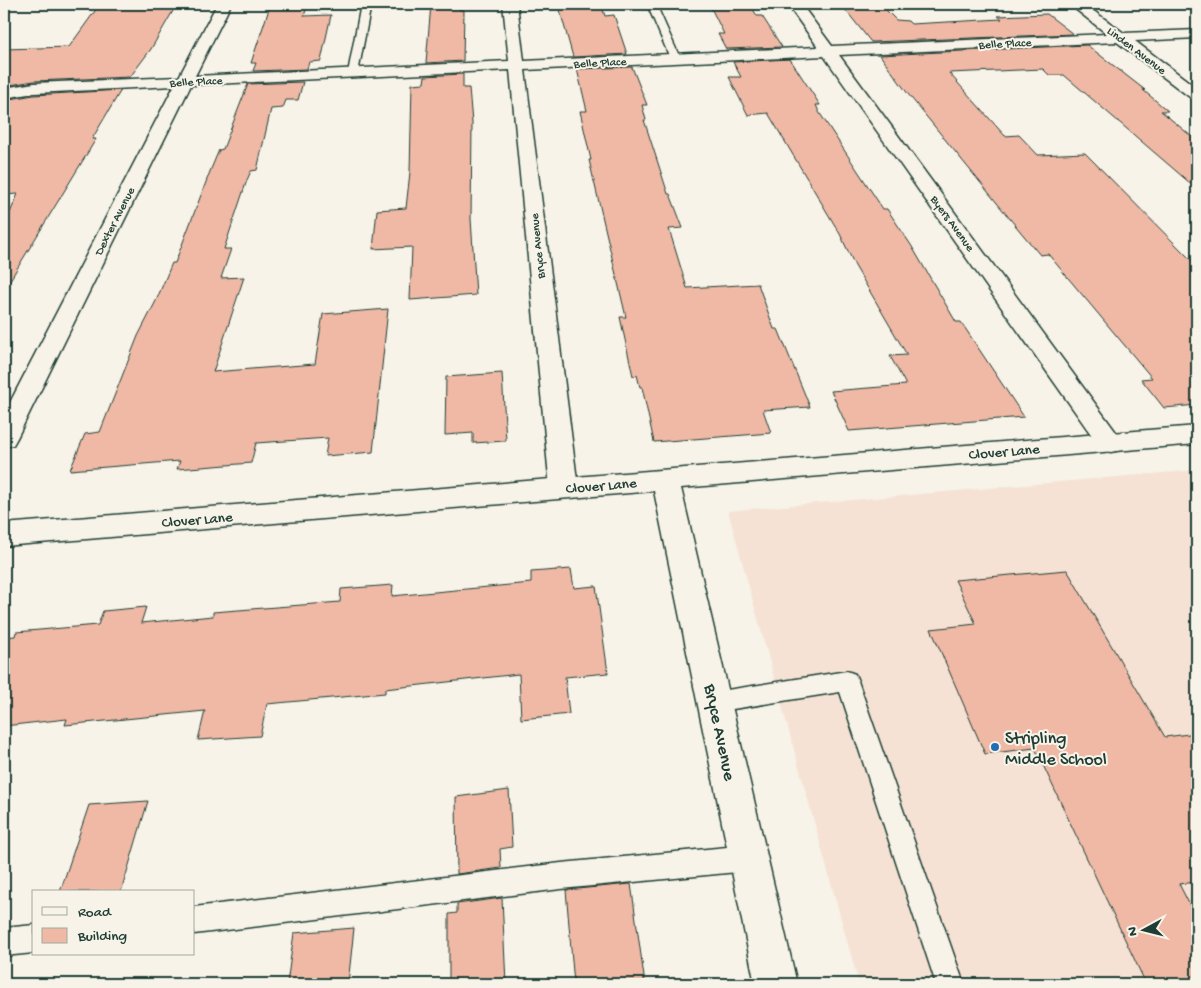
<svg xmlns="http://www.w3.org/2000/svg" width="1201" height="988" viewBox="0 0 1201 988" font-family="'Gochi Hand',sans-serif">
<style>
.built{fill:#f5e2d4}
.building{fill:#f0b9a5;stroke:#1f3d34}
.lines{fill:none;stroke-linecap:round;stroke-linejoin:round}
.lane-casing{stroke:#1f3d34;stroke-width:3}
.street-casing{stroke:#1f3d34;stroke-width:3}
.secondary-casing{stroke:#1f3d34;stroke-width:3}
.lane{fill:#f7f3e8;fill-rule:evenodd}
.street{fill:#f7f3e8;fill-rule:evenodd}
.secondary{fill:#f7f3e8;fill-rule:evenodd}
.poi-dot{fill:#1f6fb2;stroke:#f7f3e8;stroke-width:2}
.labels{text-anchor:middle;stroke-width:4;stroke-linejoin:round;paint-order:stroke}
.far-street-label{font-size:12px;fill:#1f3d34;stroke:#f7f3e8}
.street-label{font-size:15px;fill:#1f3d34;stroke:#f7f3e8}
.near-street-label{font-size:18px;fill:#1f3d34;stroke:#f7f3e8}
.near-poi-label{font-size:18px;fill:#1f3d34;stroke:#f7f3e8;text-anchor:start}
</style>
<rect width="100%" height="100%" fill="#f7f3e8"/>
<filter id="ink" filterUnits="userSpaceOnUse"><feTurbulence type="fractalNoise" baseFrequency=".02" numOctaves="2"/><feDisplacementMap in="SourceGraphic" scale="10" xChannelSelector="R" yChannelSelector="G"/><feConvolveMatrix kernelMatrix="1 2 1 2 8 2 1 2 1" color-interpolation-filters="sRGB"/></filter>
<g filter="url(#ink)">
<!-- built -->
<path class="built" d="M1197,470V984H859L728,511Z"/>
<!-- building -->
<g class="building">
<path d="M100,4H177L151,49L130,77L34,81L4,86L5,49L69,47Z"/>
<path d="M276,4H308L304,16L331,15L321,61L309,62L307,69L253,71L256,63H251L270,6Z"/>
<path d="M431,4H459L460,10H464L463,61L426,63Z"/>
<path d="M577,4H601L605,16L614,15L627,54L573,57L559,7Z"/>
<path d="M709,4H750L757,16H762L782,47L726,49L718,34H724Z"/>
<path d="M882,6L896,20L908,21L911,24L1002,19L998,16L1047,14L1073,34L871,42L844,8Z"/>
<path d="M1087,45L1145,90H1143L1168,111H1161L1197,141V189L1064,75H1049L1043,69L949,73L1005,136L1019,135L1038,155L1085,153L1197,266V405L1164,408L1141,379L1152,378L1048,254L1040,255L1015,225L908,94L880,55Z"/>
<path d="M790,59L820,105H816L819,112L883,209H887L911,245L956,322H961L1024,417L849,431L831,391L906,385L890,356L907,355L855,266L840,234L768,113L748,115L729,77H741L733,62Z"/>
<path d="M632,67L647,105H642L646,120H644L668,194H670L683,228L669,229L687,288L758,284L774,329H778L810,407L763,410L771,433L654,442L642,387H640L637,375L633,376L620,317H626L589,160H591L580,111H587L577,69Z"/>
<path d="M463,74V88H469L472,123L471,219L476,295L410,300L412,247L373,249L377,210L406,208L410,172L412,84L424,83L425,76Z"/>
<path d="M303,82L298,100H286L283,108L271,109L257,170L251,171L247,180L224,249H231L221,278L244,277L213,372L315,364L323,314L388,309L373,452L325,456L328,438L256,443L251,463L177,469L180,461L70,470L85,434L100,432L138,336L156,301L172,263H175L211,169L219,150L223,149L248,84Z"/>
<path d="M121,90L92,139H96L4,290V227L18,194L4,195V100L34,95Z"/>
<path d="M502,373L506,441L473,443V433L445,435L446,377Z"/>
<path d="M571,569L574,588L596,586L608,673L565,677L569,714L521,719L519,674L385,689V693L267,704L260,736L198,740L205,711L65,725L67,719L4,726V637L15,636L16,632L98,625L103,611L146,607L141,623L213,616V612L340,602L341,589L393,585L392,596L531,583V572Z"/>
<path d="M1067,570L1165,737L1197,733V882L1179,884L1197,919V984H1146L1035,748L985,754L931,629L976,624L955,580Z"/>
<path d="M509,790L512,847L500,849L501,868L457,874L456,797Z"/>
<path d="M148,801L121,892H60L89,805Z"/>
<path d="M631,884L645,984H574L566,890Z"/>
<path d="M502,898L506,984H449V914L457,913V904Z"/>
<path d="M354,928L348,984H287L294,933Z"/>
</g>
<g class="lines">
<defs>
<g id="lane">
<path d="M361,4H371L358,73L353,76L348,73Z"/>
<path d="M647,4H656L680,58L679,60L670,58Z"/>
<path d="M847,671L855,674L858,681L964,984H936L840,692L714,712L706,709L703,702L706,695L714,692Z"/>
<path d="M748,845L757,849L761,858L757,867L748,871L561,889L194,934V907L561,863Z"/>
<path d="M34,925V953L4,956V928Z"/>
</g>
<path id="street" d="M217,4H231L195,76L509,61L503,4H517L524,61L818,47L787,4H801L832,46L1107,34L1069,4H1084L1124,33L1197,30V38L1135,41L1197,88V100L1191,98L1117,42L839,55L1124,443L1120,450L1111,452L1102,450L824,56L525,70L578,488L574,495L564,498L554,495L550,488L510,70L191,85L17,438L13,445L4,447V414L174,86L34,93L4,98V88L34,83L179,77Z"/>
<path id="secondary" d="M1197,426V444L681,488L797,984H755L654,491L4,546V524Z"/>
</defs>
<!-- lane casing -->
<use href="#lane" class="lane-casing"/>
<!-- street casing -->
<use href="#street" class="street-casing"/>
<!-- secondary casing -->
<use href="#secondary" class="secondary-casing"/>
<!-- lane -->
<use href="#lane" class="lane"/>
<!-- street -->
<use href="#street" class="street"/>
<!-- secondary -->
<use href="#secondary" class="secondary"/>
</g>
</g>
<!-- markers -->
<circle class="poi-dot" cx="995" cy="747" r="5"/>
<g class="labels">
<!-- far-street labels -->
<g class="far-street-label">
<text transform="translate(1005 43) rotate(-3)" y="4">Belle Place</text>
<text transform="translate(1137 50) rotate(37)" y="4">Linden Avenue</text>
<text transform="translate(600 62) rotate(-3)" y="4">Belle Place</text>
<text transform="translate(196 81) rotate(-3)" y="4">Belle Place</text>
<text transform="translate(114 221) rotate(-63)" y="4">Dexter Avenue</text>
<text transform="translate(953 223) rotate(54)" y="4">Byers Avenue</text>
<text transform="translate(537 246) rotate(-96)" y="4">Bryce Avenue</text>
</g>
<!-- street labels -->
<g class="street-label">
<text transform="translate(1004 451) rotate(-5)" y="5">Clover Lane</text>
<text transform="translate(601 485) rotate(-5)" y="5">Clover Lane</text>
<text transform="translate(197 519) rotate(-5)" y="5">Clover Lane</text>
</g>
<!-- near-street labels -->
<g class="near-street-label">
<text transform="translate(721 732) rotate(78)" y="6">Bryce Avenue</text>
</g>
<!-- near-poi labels -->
<g class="near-poi-label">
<text x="1005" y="743">Stripling<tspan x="1005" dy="21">Middle School</tspan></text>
</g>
</g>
<!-- margin -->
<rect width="1201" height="988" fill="none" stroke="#f7f3e8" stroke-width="20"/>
<rect x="10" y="10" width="1181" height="968" fill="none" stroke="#1f3d34" stroke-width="2" filter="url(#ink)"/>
<!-- legend -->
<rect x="32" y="890" width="162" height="65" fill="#f7f3e8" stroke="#a1aaa0"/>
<rect x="42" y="907" width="25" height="8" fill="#f7f3e8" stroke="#a1aaa0"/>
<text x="78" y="916" font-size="15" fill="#1f3d34">Road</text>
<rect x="42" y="928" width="25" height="15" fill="#f0b9a5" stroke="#a1aaa0"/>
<text x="78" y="940" font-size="15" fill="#1f3d34">Building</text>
<!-- north arrow -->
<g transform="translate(1144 930) rotate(263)" stroke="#f7f3e8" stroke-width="4" paint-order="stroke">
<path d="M0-4L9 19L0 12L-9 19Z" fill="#1f3d34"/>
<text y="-8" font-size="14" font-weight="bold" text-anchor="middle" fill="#1f3d34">N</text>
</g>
</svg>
